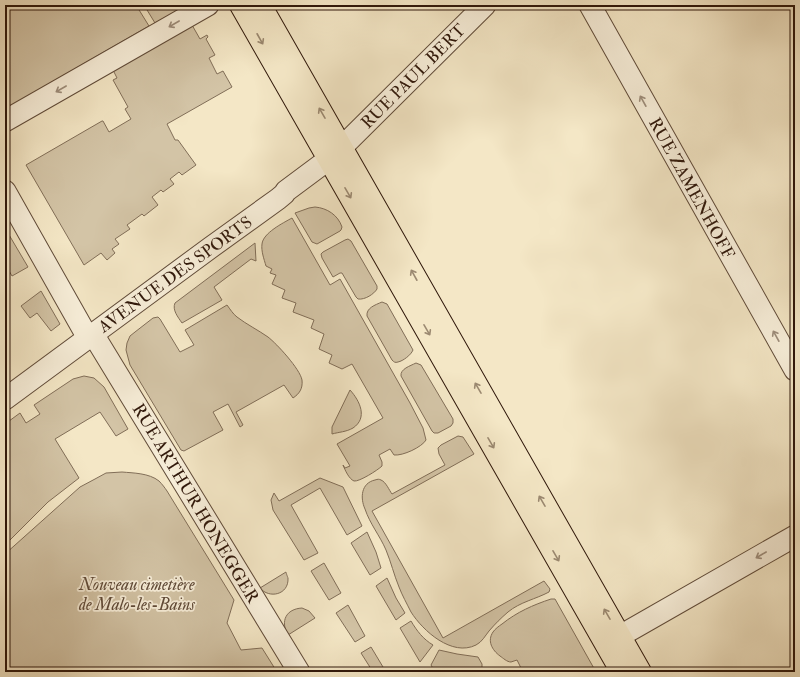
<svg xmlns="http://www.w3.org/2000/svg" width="800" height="677" viewBox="0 0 800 677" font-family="'IM FELL Double Pica',serif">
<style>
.green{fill:#d3c4a6;stroke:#816e58}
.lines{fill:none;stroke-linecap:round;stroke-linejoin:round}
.minor-casing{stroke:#604b39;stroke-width:23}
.major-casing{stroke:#2f170a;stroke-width:24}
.minor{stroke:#f8efda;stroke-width:21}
.major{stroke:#f4e7c6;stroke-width:22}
.oneway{stroke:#9e8e7c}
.oneway2{stroke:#9b8971}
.labels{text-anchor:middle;stroke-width:3.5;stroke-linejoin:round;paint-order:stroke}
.street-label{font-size:17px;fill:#2f170a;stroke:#f8efda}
.park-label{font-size:17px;font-style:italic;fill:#604b39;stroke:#f8efda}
</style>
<rect width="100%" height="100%" fill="#f4e7c6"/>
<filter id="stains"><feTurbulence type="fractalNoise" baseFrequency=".005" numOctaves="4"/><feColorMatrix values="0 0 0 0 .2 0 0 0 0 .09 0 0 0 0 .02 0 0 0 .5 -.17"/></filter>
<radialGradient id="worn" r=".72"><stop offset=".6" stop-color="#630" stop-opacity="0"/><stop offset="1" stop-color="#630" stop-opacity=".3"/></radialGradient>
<!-- green -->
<g class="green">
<path d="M5,5H136L149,26L5,109Z"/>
<path d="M144,5H187L155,23Z"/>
<path d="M192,25L200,39L207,35L208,37L206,39L215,55L209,58L217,74L223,71L232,87L167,124L175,140H178L196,165L182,175L179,172L170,179L174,184L163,192L161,190L152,197L158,205L144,216L142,214L127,225L130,229L115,239L119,244L112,249L115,253L107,260L101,253L84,265L26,165L102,121H103L109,132L131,119L125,109L128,107L113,80L117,78L113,70Z"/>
<path d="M315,207C327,208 338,215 342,227L341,230L340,231L317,244L312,242L295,213L309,208Z"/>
<path d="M292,218L330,285L340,279L410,403L423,428L426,440C422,447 403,456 394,455L390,449L379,455L382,462V466C378,470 359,482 354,481C349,479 345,470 343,465L345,468L350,466L337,444L383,418L352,364L342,369L329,363L332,355L319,349L324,334L311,328L314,320L293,312L296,303L282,298L285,290L272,284L276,275L270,273L272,269L266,266C264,259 261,251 262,244C263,233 283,223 292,218Z"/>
<path d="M5,228L28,267L12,276L5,264Z"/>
<path d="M348,239L351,241L377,286V289C374,294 365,300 358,299L356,297L342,273H340L333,277L322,258L321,254L323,252L345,240Z"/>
<path d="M255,243L256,261L251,259L214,287L222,300L182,323C178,317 172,310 175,303Z"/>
<path d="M41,291L60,324L51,331L37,313L30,318L21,306Z"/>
<path d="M382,302L387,304L413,350C411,355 403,361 398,362C395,363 394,362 392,360L367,316C366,308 375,305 382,302Z"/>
<path d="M227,305C230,309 233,314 237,317C246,324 258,330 268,337C277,344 300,369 302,380C303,389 299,394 293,398L284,385L236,412L243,425L240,427L228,404L213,412L223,430L184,451L181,450L130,365L126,350L127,343L130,336L135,332L153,318L158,317L160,319L180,352L194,345L185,330Z"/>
<path d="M416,363L421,365L453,419V423L451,426L438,433H434L432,431L401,376C400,369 410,366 416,363Z"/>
<path d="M84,376L94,378L104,387L128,429L116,436L100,412L55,439L79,478L48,502L5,545V424L20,413L26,423L40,414L34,405L73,379Z"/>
<path d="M350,390C360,401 368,418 353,428C346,432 339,432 332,434V427Z"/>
<path d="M458,436L463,437L474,454L372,511L443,638L544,581L550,589L549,592C536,599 520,602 508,612C501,618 495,624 489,631C485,636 482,642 476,645C452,657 423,631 411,612C407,604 402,595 399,587C394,575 391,562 386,550C380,536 370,524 365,509C360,498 361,483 375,480C378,479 379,479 381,480C386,482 389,490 392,494L445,465L439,454L438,448L441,445Z"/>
<path d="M122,472C133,473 149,473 159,481C162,484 165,488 167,491L234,600L227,623L241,650L262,648L277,672H5V554L80,487L95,479L106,473Z"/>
<path d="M320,478L343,487L362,526L347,535L320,488L291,505L318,553L304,560L273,510L271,500L274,493L279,501Z"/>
<path d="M367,532L376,552L381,568L370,575L351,543Z"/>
<path d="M324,563L341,593L329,600L311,571Z"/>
<path d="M286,572C286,573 288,578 288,578C289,595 269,599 260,588Z"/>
<path d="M387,578L396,598L405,613L396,620L376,586Z"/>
<path d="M551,599H555L596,672H523L517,660C515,661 513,661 511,662C507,662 503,658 500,656C492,650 487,641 493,632C495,629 499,626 502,624C517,612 533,605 551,599Z"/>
<path d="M348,605L365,636L355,642L336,613Z"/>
<path d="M302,608L309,611L315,618L288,635C280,621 286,609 302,608Z"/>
<path d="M411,621C417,631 423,639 433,645L420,662L400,628Z"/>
<path d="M371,647L386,672H373L361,653Z"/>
<path d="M439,650L457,654L478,657L482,664V672H435L431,665Z"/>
</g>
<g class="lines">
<defs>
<g id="minor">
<path d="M590,5L795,370"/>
<path d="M5,121L208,5"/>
<path d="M5,191L88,338"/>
<path d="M93,334L299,672"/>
<path d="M5,399L210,248L278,199L284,194L286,191L333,156L485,5"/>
<path d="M606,644L795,536"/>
</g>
<g id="major">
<path d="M241,5L622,672"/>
<path d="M260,5L640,672"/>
</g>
</defs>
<!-- minor casing -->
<use href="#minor" class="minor-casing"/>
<!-- major casing -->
<use href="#major" class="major-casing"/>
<!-- minor -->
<use href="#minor" class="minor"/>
<!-- major -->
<use href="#major" class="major"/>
</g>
<!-- one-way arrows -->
<defs><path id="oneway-shaft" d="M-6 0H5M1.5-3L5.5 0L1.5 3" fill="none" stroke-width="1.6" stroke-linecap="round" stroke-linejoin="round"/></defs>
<g class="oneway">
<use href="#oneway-shaft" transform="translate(174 24) rotate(150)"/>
<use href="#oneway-shaft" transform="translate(61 89) rotate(150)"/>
<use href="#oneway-shaft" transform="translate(643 101) rotate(-119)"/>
<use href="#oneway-shaft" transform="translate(776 336) rotate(-119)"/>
<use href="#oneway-shaft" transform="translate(761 555) rotate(150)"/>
</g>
<g class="oneway2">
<use href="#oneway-shaft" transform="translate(260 39) rotate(61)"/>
<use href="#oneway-shaft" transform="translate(322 113) rotate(-120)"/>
<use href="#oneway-shaft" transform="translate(348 193) rotate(60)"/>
<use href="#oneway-shaft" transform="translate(414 275) rotate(-119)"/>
<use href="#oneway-shaft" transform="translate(427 330) rotate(60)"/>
<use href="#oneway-shaft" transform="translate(478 388) rotate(-120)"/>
<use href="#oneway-shaft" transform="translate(491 443) rotate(60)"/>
<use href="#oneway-shaft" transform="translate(542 501) rotate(-120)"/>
<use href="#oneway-shaft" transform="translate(556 556) rotate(60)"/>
<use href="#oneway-shaft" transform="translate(607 614) rotate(-120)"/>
</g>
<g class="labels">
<!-- street labels -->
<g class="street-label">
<text transform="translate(413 76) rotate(-45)" y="6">RUE PAUL BERT</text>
<text transform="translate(692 188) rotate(61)" y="6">RUE ZAMENHOFF</text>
<text transform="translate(175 274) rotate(-36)" y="6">AVENUE DES SPORTS</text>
<text transform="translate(196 503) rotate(59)" y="6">RUE ARTHUR HONEGGER</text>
</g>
<!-- park labels -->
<g class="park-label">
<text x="137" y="590">Nouveau cimetière<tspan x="137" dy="20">de Malo-les-Bains</tspan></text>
</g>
</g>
<!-- margin -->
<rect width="800" height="677" fill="none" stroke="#f4e7c6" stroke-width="20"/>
<rect x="6" y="6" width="788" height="665" fill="none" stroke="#2f170a" stroke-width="2"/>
<rect x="10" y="10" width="780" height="657" fill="none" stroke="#2f170a"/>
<rect width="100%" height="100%" filter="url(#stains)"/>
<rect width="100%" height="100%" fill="url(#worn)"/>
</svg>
